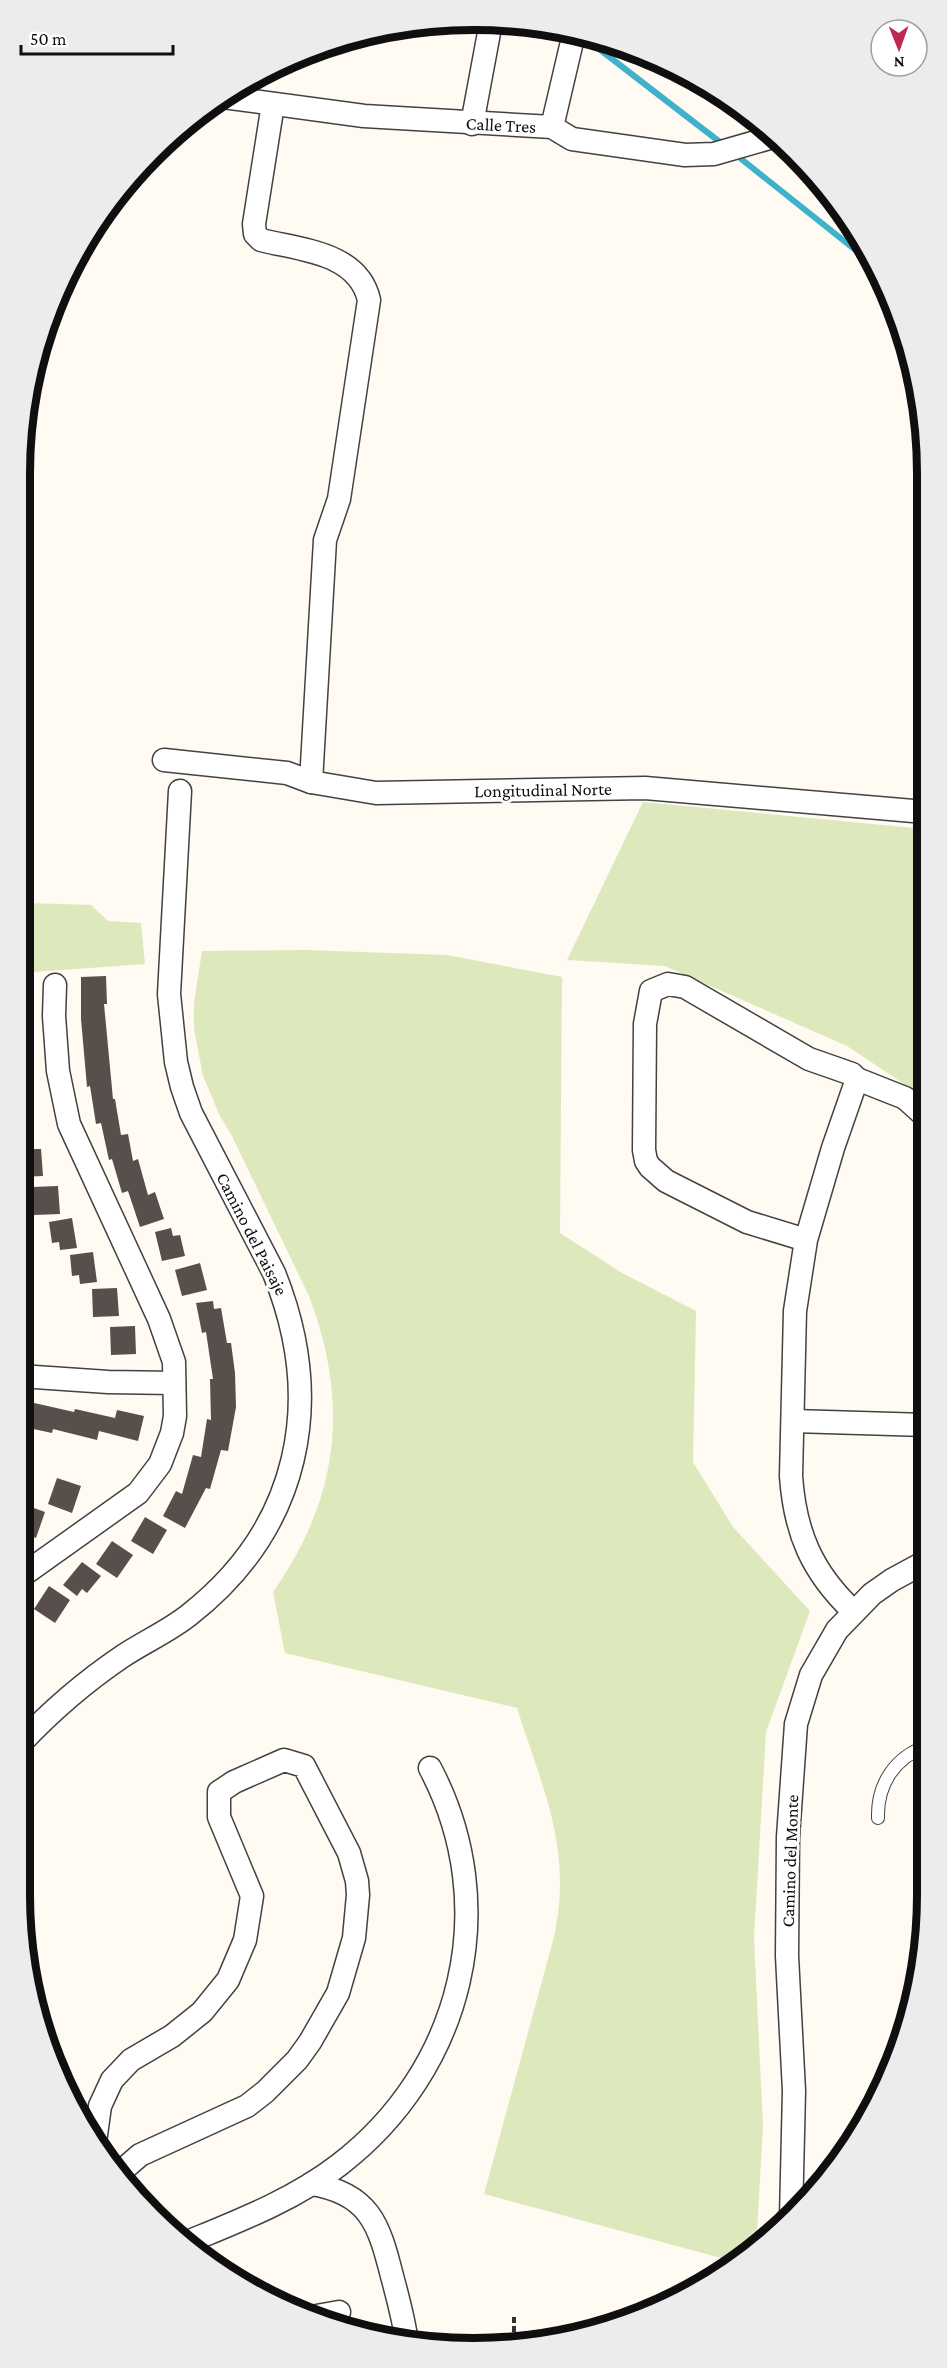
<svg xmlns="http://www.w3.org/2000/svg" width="947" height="2368" viewBox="0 0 947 2368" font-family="'Crimson Pro',serif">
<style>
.green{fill:#dde9bc}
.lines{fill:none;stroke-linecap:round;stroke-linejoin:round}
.stream{stroke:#3fb1cb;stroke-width:6}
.building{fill:#584e4c}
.lane-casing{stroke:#424242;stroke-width:14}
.street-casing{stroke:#424242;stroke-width:25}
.path{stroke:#313131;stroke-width:4;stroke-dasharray:6 3;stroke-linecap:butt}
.lane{stroke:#fff;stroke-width:12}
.street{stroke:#fff;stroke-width:22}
.labels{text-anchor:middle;stroke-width:6;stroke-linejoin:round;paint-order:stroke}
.street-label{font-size:18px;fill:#0f0f0f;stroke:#fff}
.rim{fill:none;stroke:#0f0f0f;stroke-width:8}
</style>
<rect width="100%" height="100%" fill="#fffaf2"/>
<!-- green -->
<g class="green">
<path d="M643,802L925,829V1098L847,1046L665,966L567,960Z"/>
<path d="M27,903L91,905L108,921L141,923L145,964L20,973V910Z"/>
<path d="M305,950L447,955L562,977L560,1233L622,1273L696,1311L693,1462L733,1527L810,1611L766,1732L754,1938L763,2126L756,2248L736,2262L484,2194L554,1937C573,1849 543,1790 517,1708L285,1653L273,1592C339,1498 350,1404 309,1296L231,1134L220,1116L203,1076L194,1029V1003L202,951Z"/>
</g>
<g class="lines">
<!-- stream -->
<g class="stream">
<path d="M581,35L725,146"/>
<path d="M735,154L868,260"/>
</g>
</g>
<!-- building -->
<g class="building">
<path d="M106,976L107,1004H104L113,1099H115L121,1135L128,1134L133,1161L138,1159L148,1195L155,1192L164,1219L140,1227L128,1191L122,1193L112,1159L109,1160L101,1123L96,1124L90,1086L87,1087L81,1019V977Z"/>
<path d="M20,1149H41L43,1176L20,1177Z"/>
<path d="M58,1186L60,1214L34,1215L33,1187Z"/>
<path d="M72,1218L77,1248L60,1250L59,1242L52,1243L49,1222Z"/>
<path d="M171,1228L173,1236L180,1235L185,1256L162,1261L155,1232Z"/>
<path d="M93,1252L97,1282L80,1284L79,1275L72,1276L70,1255Z"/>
<path d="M200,1263L207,1290L182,1296L175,1270Z"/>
<path d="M117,1288L119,1316L93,1317L92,1289Z"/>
<path d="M213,1301L214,1309L221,1308L227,1343H231L235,1373L236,1407L228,1451L221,1450L210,1489L206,1488L185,1528L163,1516L176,1491L182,1494L193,1455L201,1457L207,1419L211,1420L210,1379H213L206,1332L202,1333L196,1303Z"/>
<path d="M135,1326L136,1354L111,1355L110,1327Z"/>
<path d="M30,1402L74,1412L75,1409L115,1418L117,1410L144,1416L138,1441L99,1431L97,1440L53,1429L52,1433L24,1427Z"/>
<path d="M57,1478L81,1486L72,1513L48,1504Z"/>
<path d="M20,1503L45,1512L36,1538L20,1532Z"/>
<path d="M145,1517L167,1530L153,1554L131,1541Z"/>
<path d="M112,1541L133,1555L117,1578L96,1564Z"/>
<path d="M82,1562L101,1576L87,1593L82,1589L77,1596L63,1585Z"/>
<path d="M49,1586L70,1600L55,1623L34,1609Z"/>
</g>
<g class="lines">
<defs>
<path id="lane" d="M878,1818C877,1784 895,1757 927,1746"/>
<g id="street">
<path d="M223,97L364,116L552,127L572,139L685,155L714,154L773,137"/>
<path d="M273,104L254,224L255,234L261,240C300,250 358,252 369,300L339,499L325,540L311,782"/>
<path d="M472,124L491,22"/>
<path d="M552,127L574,33"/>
<path d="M164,760L287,773L311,782L376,793L645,788L925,812"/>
<path d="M857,1079L905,1098L925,1116"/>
<path d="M806,1240L747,1222L666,1181L650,1167L646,1161L644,1150L645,1024L651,991L668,984L685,987L809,1059L852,1074L857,1079L833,1148L806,1240L795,1311L791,1476C795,1533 812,1572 853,1611"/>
<path d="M20,1376L108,1382L174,1383"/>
<path d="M793,1421L926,1425"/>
<path d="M20,1577L138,1493L160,1464L172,1433L175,1416L174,1362L159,1319L69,1124L58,1071L54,1016L55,985"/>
<path d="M20,1744C50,1712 86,1681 123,1656C144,1642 169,1631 189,1615C300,1528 326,1402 274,1273L191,1113L182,1087L176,1062L169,994L180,791"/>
<path d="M95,2142L100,2106L112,2080L131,2060L172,2036L202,2012L228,1980L245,1940L252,1896L219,1817V1792L234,1782L284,1760L304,1766L349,1853L357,1881L358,1895L354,1938L338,1993L310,2042L297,2060L265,2092L247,2106L140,2155L118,2174"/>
<path d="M311,2184C369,2193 379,2224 392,2276C398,2298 404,2320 407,2343"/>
<path d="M791,2217L794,2091L787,1956L788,1837L796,1724L811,1675L837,1630L872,1594L892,1580L927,1561"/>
<path d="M190,2241C241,2220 295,2199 339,2165C463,2070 503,1906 430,1768"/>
<path d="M311,2317L339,2312"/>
</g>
</defs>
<!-- lane casing -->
<use href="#lane" class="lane-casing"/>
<!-- street casing -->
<use href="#street" class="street-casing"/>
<!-- path -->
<path class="path" d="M514,2341V2314"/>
<!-- lane -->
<use href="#lane" class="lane"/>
<!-- street -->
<use href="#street" class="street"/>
</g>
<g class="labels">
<!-- street labels -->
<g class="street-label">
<text transform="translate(501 125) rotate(3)" y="6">Calle Tres</text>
<text transform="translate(543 790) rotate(-1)" y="6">Longitudinal Norte</text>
<text transform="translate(252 1234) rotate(63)" y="6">Camino del Paisaje</text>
<text transform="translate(790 1861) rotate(-88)" y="6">Camino del Monte</text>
</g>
</g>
<!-- crop -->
<path d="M0 0H947V2368H0ZM473 30H474A443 443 0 0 1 917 473V1895A443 443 0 0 1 474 2338H473A443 443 0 0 1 30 1895V473A443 443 0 0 1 473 30Z" fill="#ececec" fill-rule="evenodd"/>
<path class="rim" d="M473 30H474A443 443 0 0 1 917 473V1895A443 443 0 0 1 474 2338H473A443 443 0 0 1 30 1895V473A443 443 0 0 1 473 30Z"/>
<!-- north arrow -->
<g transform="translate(899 48) rotate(179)"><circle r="28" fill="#ffffff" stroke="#9f9f9f" stroke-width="1.5"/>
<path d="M0-4.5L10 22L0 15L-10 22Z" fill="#be294f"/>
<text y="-9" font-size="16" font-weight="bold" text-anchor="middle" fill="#0f0f0f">N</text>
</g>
<!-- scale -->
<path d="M21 45v9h152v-9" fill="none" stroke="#0f0f0f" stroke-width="3"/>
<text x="30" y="45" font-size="18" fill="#0f0f0f" stroke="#ffffff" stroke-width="4.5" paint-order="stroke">50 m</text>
</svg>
